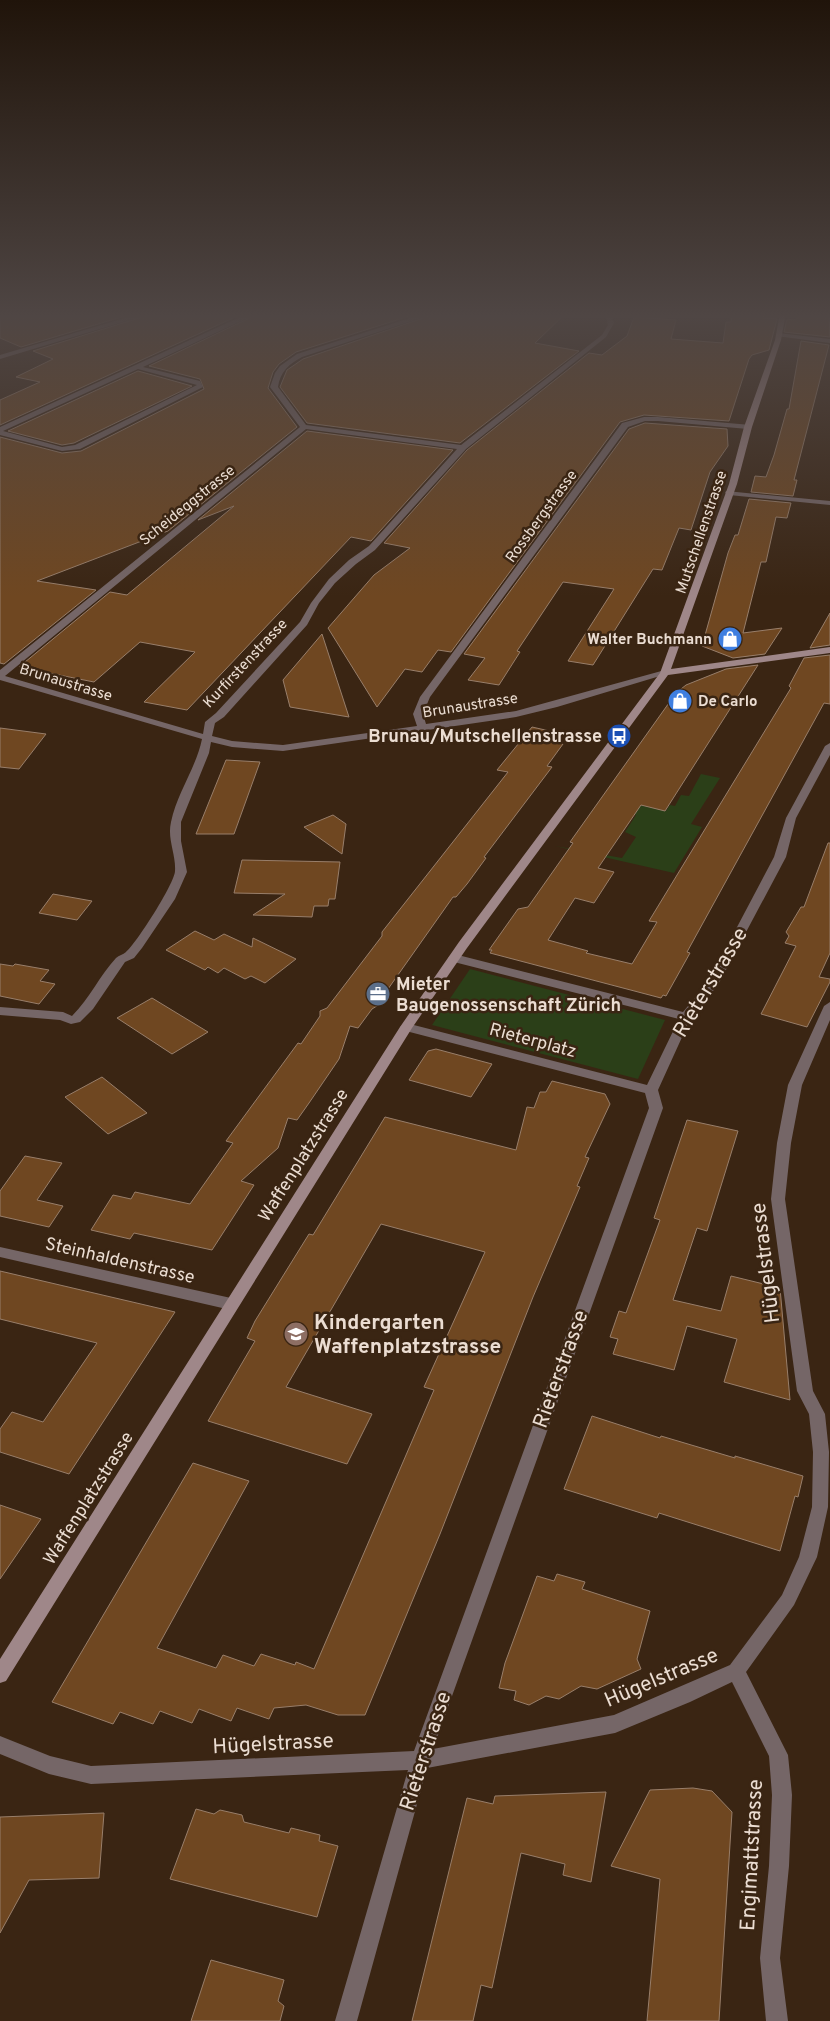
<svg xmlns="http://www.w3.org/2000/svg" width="830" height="2021" viewBox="0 0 830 2021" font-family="Overpass,sans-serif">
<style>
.green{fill:#2b3f18}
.building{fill:#6f4721;stroke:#987e6a}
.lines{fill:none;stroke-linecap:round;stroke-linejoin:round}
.street{fill:#756667;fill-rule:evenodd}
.secondary{fill:#9f8789;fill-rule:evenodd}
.labels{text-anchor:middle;stroke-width:5;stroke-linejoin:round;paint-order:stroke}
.far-street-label{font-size:15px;fill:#ebddd2;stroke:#3a2513}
.far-poi-label{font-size:15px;font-weight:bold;fill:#ebddd2;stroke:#3a2513;text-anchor:end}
.poi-label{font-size:18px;font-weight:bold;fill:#ebddd2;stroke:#3a2513;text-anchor:end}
.street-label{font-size:18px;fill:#ebddd2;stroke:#3a2513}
.near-street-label{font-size:21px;fill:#ebddd2;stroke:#3a2513}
.near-poi-label{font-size:21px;font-weight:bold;fill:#ebddd2;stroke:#3a2513;text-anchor:start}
</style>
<rect width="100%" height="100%" fill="#3a2513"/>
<!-- green -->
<g class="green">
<path d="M701,774L720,778L691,824L702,827L674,873L555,846L622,858L636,837L625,832L636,815L609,808L614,799L666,811L670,805L675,806L681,795L689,796Z"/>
<path d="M470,969L665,1020L638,1079L432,1025Z"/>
</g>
<!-- building -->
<g class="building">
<path d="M0,313H135L21,347L0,338Z"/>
<path d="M155,313H244L0,425V400L40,382L16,377L53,359L33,351Z"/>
<path d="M260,313H419L296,352L279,364L273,372L268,388L297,427L168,531L37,581L96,590L4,664L0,663V437L62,453L81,451L204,389L200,379L149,366Z"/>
<path d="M438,313H566L535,343L579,351L460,443L307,423L280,387L287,370L303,359Z"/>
<path d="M732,313H764L763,318L777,319L769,350L752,355L749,359L729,421L644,415L620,422L451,652L438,650L422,672L405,669L377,707L328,628L374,575L410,548L384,543L467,450L589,353L602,355L627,336L634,317L676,320L671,339L723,343L726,322H731Z"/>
<path d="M806,313H829L830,337L784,332L787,319L794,320Z"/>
<path d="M801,341L829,345L794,480H797L793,496L751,492L755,476L766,477L774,455L787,409H789Z"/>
<path d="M138,371L192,386L74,443L62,445L8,431Z"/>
<path d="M645,423L727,429L728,446L710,472L691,530L679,528L662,570L653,569L593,665L568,661L614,589L563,582L517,651L520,652L499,685L468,680L485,658L464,654L629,429Z"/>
<path d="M307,431L453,450L371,541L351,537L187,710L144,702L195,652L140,642L94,682L19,667L110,592L127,595L234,506L198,520Z"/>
<path d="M749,499L791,503L787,518L776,517L766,562H761L743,633L782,628L765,654L733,658L702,646L728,553L735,535H738Z"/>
<path d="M830,613V645L810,648Z"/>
<path d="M322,634L349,717L290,707L283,680Z"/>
<path d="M830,655V704L824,703L687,952L690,953L666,996L663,995L661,998L490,953L492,950H489L518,909L528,907L573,843L570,842L676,693L686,685L726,669L758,665L665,811L641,805L598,868L614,872L594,903L575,898L548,940L588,951L586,953L632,964L657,922L649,921L791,688L789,686L804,658Z"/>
<path d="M532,727L563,734L557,743L563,744L547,766L552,767L484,857L486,858L467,884L456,897H453L388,989L380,987V1004L372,1009L358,1028L350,1026L339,1059L309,1103L297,1120L288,1118L278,1148L241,1181L254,1185L212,1250L134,1233L130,1239L91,1230L113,1195L131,1199L135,1192L190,1204L233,1143L226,1141L298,1043L301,1044L320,1016V1011L327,1008L382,936V932L508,772L497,770Z"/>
<path d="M0,728L46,734L19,769L0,767Z"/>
<path d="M226,760L260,762L234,834H196Z"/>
<path d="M333,815L346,824L342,854L304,827Z"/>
<path d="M828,843H830V953L819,977L830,979V982L807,1027L761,1014L796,946L785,943L789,936L786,932L801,907H804Z"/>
<path d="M242,860L340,862L335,899H329L328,906H314L312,917L253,915L285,894L234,893Z"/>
<path d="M53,894L92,901L77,920L39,913Z"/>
<path d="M195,931L214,940L224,934L252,947L253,938L296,959L265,983L251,976L245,979L224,968L218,973L208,967L205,970L166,950Z"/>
<path d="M0,964L13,966L15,964L49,970L40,981L55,984L39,1004L0,996Z"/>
<path d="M152,998L208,1032L172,1054L117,1018Z"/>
<path d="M436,1049L492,1064L471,1097L409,1080L428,1051Z"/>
<path d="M102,1077L147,1113L108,1134L65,1097Z"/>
<path d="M552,1081L605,1094L610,1104L585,1157L589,1158L577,1186L580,1187L533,1297L440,1534L365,1715H338L306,1705L274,1708L269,1719L237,1708L231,1721L199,1709L192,1723L160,1711L153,1724L120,1712L113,1724L52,1702L193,1463L249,1481L157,1648L216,1668L223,1655L254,1666L261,1654L295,1665L296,1662L314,1669L434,1390L424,1387L485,1252L381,1224L286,1387L372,1414L347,1464L208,1421L255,1341L247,1338L255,1321L309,1234L313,1235L385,1117L516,1150L527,1107L534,1108L540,1092H546Z"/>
<path d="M687,1120L738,1131L707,1231L697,1228L673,1300L721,1311L731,1276L780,1288L790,1400L724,1382L737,1339L687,1326L674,1370L613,1354L618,1339L610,1337L619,1311L626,1313L660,1220L654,1218Z"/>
<path d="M25,1156L62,1163L37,1200L63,1206L49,1227L0,1216V1191Z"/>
<path d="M0,1271L175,1312L69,1474L0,1452V1429L12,1412L43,1422L97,1343L0,1319Z"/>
<path d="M592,1416L660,1438L661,1436L735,1458V1456L803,1476L798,1497L795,1496L780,1551L659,1513L657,1518L564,1489Z"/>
<path d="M0,1505L41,1519L0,1579Z"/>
<path d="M557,1574L585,1582L582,1589L650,1611L637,1659L641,1669L597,1689L581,1686L559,1699L546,1696L529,1705L514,1700L516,1691L499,1688L505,1663L537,1576L554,1581Z"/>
<path d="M693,1788L712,1791L732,1812L719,2021H647L660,1879L611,1866L650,1790Z"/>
<path d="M606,1792L591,1882L563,1875L565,1864L521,1853L492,1988L481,1985L473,2021H412L467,1798L493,1804L495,1796Z"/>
<path d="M196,1809L214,1814L220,1810L242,1815L244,1822L289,1833L291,1828L320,1835L319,1841L338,1846L317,1917L170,1879Z"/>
<path d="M104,1813L99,1878L29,1880L0,1933V1817Z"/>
<path d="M211,1960L284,1980L278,2001L284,2006L280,2021H191Z"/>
</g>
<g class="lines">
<!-- street -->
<g class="street">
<path d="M142,313H153L0,359V355Z"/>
<path d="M249,313H258L143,367L200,381L203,387L80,449L62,451L0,435V427ZM138,369L197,385L75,445L62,447L3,431Z"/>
<path d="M426,313H436L302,357C289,364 280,372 278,387L306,425L461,445L602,335L608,325L605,313H611L614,323L606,337L466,449L375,550L356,564L335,583L319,603L307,625L224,717L215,723L212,736L232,741L283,745L417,726L413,714L420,697L622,423L644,417H658L751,425L752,427L748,429L658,421H645L628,427L430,697L423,714L426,724L516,711L665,670L670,673L557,707L516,717L283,751L232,747L211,742L209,753L181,822V841L187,872L175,899L142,948L134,958L125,962L93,1009L80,1022L71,1024L60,1020L0,1015V1007L63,1012L72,1016C90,998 100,975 116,958C119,955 123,955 126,952C136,944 175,883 175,871C176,854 167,839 171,822C177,793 196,768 202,739L0,680V670L300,427L270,387L275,373L280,366L297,354ZM306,429L457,449L369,546L349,560L329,579L311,603L300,622L216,713L205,722L203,734L5,676Z"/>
<path d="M778,333L830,339V343L776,336V334Z"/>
<path d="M726,491L830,501V505L729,495L725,493Z"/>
<path d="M830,743V755L796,818L786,857L719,983L688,1024L658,1090L663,1108L433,1749L614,1715L730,1665L782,1595L799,1557L812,1507L813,1452L809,1414L797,1391L771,1199L777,1143L788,1085L824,1006L830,1002V1020L802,1085L791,1143L785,1199L813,1391L825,1414L829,1452L828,1507L817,1557L794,1605L746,1672L788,1755L792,1795L789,1866L780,1958L788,2021H766L760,1958L769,1866L772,1795L769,1756L732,1682L690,1702L615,1733L427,1768L357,2021H335L408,1770L91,1784L49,1774L0,1754V1736L50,1756L91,1766L414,1751L649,1108L645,1093L402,1030L400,1027L406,1023L647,1085L679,1019L450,961L448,958L454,954L683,1012L708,982L774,857L786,818L825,746Z"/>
<path d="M0,1247L231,1298L236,1300L239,1304L236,1308L231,1310L0,1257Z"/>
</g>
<!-- secondary -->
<path class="secondary" d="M780,313H786L781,340L752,427L737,484L671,669L830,647V653L668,675L467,948L412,1028L6,1681L0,1683V1659L400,1027L459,942L660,673L729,484L744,427L775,340Z"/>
</g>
<!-- sky -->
<linearGradient id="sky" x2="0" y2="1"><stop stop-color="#20140a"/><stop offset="0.53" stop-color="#4f4644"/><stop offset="1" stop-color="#4f4644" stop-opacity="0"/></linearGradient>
<rect width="830" height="596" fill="url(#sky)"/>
<!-- icons -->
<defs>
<symbol id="shop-disc" viewBox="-11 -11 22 22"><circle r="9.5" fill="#3f7fe0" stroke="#3a2513"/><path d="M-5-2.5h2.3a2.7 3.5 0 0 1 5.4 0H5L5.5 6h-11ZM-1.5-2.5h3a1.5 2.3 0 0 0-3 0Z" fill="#fff"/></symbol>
<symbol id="bus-disc" viewBox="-11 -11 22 22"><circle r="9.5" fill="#1a4fb4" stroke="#3a2513"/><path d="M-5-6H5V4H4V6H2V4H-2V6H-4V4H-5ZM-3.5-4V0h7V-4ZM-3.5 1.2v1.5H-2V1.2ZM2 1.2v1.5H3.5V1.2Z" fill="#fff"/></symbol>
<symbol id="office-disc" viewBox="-11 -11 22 22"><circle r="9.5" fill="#5c6f8a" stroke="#3a2513"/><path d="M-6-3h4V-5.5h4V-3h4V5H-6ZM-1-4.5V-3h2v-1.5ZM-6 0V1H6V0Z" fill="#fff"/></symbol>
<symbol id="school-disc" viewBox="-11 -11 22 22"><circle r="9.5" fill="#8d6e63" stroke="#3a2513"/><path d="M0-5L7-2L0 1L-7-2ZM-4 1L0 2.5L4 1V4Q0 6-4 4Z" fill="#fff"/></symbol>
</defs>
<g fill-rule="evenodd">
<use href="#shop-disc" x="716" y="625" width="28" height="28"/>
<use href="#shop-disc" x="666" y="687" width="28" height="28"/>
<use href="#bus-disc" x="605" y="722" width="28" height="28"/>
<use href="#office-disc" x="364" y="980" width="28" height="28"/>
<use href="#school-disc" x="282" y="1320" width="28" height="28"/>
</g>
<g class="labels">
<!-- far-street labels -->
<g class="far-street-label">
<text transform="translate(187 505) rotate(-39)" y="5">Scheideggstrasse</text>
<text transform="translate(541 516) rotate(-54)" y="5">Rossbergstrasse</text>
<text transform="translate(701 532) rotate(-71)" y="5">Mutschellenstrasse</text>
<text transform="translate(245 663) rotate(-47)" y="5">Kurfirstenstrasse</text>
<text transform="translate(66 682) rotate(17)" y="5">Brunaustrasse</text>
<text transform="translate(470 705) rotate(-9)" y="5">Brunaustrasse</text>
</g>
<!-- far-poi labels -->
<g class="far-poi-label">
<text x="712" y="644">Walter Buchmann</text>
<text x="698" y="706" text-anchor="start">De Carlo</text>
</g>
<!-- poi labels -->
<g class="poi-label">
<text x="602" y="742">Brunau/Mutschellenstrasse</text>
<text x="396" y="990" text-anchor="start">Mieter<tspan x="396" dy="21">Baugenossenschaft Zürich</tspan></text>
</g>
<!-- street labels -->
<g class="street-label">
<text transform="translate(533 1040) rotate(15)" y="6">Rieterplatz</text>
<text transform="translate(303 1155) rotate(-58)" y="6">Waffenplatzstrasse</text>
<text transform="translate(120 1260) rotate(13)" y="6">Steinhaldenstrasse</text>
<text transform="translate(88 1498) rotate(-58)" y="6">Waffenplatzstrasse</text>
</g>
<!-- near-street labels -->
<g class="near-street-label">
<text transform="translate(710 982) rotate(-59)" y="7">Rieterstrasse</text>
<text transform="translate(765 1263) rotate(-97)" y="7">Hügelstrasse</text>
<text transform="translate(560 1369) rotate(-70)" y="7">Rieterstrasse</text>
<text transform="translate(661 1677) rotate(-23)" y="7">Hügelstrasse</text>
<text transform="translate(273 1743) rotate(-3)" y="7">Hügelstrasse</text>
<text transform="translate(425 1751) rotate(-72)" y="7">Rieterstrasse</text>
<text transform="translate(751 1855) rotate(-87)" y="7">Engimattstrasse</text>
</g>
<!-- near-poi labels -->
<g class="near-poi-label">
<text x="314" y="1329">Kindergarten<tspan x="314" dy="24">Waffenplatzstrasse</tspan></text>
</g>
</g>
</svg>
